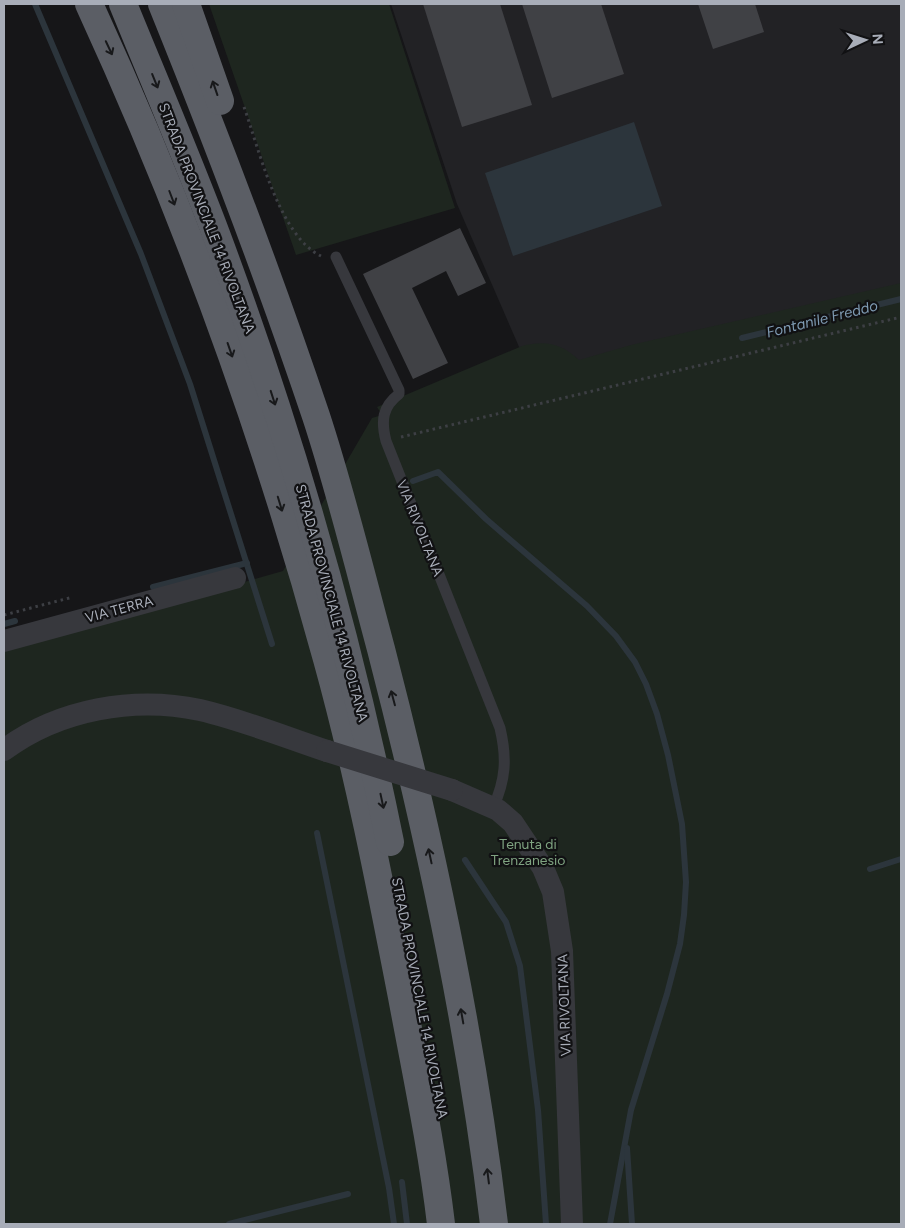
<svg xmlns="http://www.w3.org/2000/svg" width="905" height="1228" viewBox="0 0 905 1228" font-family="Figtree,sans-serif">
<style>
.built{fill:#222225}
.green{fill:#1e261f}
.water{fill:#2c353c}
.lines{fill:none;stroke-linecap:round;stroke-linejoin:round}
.stream{stroke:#2c353c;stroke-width:6}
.building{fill:#404145}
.path{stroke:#3d3f44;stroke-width:3;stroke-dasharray:2.5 4;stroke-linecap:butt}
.service{stroke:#37383d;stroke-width:11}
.minor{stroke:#37383d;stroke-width:22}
.trunk{stroke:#5b5e65;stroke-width:28}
.minor-bridge{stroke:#37383d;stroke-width:22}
.oneway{stroke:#18191b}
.labels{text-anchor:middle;stroke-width:4.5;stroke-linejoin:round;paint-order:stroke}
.street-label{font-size:14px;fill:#a8adb8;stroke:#111113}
.park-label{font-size:14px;fill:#7fa381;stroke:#111113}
.water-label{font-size:15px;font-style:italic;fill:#7f9bb3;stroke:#111113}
</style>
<rect width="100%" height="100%" fill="#161618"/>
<!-- built -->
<path class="built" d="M391,4H901V292L533,379L457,204Z"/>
<!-- green -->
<g class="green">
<path d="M209,4H389L455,208L296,255Z"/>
<path d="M901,283V1224H4V650L283,571L372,418L382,415L377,407L522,346C545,340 561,343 579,360L631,345Z"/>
</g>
<!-- water -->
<path class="water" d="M634,122L662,206L513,256L485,173Z"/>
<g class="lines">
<!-- stream -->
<g class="stream">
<path d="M35,4L141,254L190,384L272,644"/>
<path d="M742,338L901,299"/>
<path d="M413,481L438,472L486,519L587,606L616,636L635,662L646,684L657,714L668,755L682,824L686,882L684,915L680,944L667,994L631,1110L610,1224"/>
<path d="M153,587L247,563"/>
<path d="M4,624L15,621"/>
<path d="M317,833L389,1188L394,1224"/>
<path d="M465,860L506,922L520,966L538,1110L546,1224"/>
<path d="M870,869L901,859"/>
<path d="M627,1148L632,1224"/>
<path d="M402,1182L407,1224"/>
<path d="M229,1224L348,1194"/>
</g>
</g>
<!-- building -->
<g class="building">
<path d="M423,4H500L532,105L462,127Z"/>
<path d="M522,4H601L624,74L552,98Z"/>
<path d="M698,4H755L764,32L713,49Z"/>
<path d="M460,228L486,283L458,296L446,271L412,288L448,363L413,379L363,274Z"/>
</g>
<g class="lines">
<!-- path -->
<g class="path">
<path d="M244,107C259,149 279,236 321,256"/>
<path d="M401,437L901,317"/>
<path d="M4,615L73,597"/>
</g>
<!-- service -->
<path class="service" d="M336,257L399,390V394C382,407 381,421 386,441L500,728C507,758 506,779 493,808"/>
<!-- minor -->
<g class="minor">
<path d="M4,641L235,578"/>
<path d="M4,750C59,709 134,696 200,710C243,720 285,737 327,751"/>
<path d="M452,790L498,810L513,823L543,868L553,892L562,951L572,1224"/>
</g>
<!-- trunk -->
<g class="trunk">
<path d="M89,4C186,215 266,435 327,659C358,771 380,884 402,997C416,1072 432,1148 441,1224"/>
<path d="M123,4C154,80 187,157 216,234C290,432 348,635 390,842"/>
<path d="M162,4C217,140 269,276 316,416C341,492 360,571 381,649C430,838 471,1030 494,1224"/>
<path d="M186,4L220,101"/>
</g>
<!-- minor-bridge -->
<path class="minor-bridge" d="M327,751L452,790"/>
</g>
<!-- one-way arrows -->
<defs><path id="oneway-shaft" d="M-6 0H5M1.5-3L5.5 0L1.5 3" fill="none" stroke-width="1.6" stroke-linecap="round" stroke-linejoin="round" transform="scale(1.25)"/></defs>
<g class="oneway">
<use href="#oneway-shaft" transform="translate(109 48) rotate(65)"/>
<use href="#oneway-shaft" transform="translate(155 81) rotate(68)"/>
<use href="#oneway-shaft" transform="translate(215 88) rotate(-109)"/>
<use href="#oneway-shaft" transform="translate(172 198) rotate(69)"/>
<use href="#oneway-shaft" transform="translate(230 350) rotate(71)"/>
<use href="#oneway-shaft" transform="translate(273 398) rotate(72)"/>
<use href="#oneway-shaft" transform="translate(280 504) rotate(73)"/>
<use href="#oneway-shaft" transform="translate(393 698) rotate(-105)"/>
<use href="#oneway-shaft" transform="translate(382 801) rotate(78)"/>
<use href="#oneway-shaft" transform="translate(430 856) rotate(-102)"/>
<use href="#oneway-shaft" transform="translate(462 1016) rotate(-100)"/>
<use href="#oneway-shaft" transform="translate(488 1176) rotate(-97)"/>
</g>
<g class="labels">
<!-- street labels -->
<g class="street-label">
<text transform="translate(207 218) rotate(69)" y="5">STRADA PROVINCIALE 14 RIVOLTANA</text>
<text transform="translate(420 528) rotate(68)" y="5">VIA RIVOLTANA</text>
<text transform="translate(332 603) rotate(75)" y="5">STRADA PROVINCIALE 14 RIVOLTANA</text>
<text transform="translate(119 609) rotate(-15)" y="5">VIA TERRA</text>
<text transform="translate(420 998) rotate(79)" y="5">STRADA PROVINCIALE 14 RIVOLTANA</text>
<text transform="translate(564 1005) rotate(-92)" y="5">VIA RIVOLTANA</text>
</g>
<!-- park labels -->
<g class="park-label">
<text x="528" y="849">Tenuta di<tspan x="528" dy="16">Trenzanesio</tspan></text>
</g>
<!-- water labels -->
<g class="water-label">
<text transform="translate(822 319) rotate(-14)" y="5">Fontanile Freddo</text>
</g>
</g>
<!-- border -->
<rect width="905" height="1228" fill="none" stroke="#a8adb8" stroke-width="10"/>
<!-- north arrow -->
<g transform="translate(865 40) rotate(86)" stroke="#111113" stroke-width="4" paint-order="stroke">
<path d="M0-4L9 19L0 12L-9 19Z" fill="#a8adb8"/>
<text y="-8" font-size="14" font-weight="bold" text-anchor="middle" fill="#a8adb8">N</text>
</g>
</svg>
